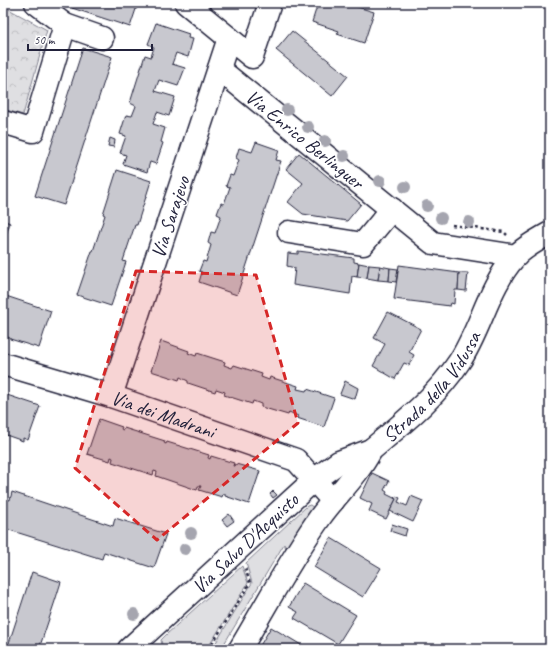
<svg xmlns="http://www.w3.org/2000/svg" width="553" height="652" viewBox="0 0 553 652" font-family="Caveat,sans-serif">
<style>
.green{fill:#dfdfe2;stroke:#80808e}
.park{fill:url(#park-crowns);stroke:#80808e}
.building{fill:#c8c8cf;stroke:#22223b}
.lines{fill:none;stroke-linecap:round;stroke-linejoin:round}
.minor-casing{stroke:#22223b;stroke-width:25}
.path{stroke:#22223b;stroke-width:2.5;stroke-dasharray:3 3;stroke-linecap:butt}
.minor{stroke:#fff;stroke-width:22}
.tree{fill:#a5a5af}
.marked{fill:#d62828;fill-opacity:0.2;stroke:#d62828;stroke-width:3;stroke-dasharray:8 5;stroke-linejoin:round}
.labels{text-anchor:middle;stroke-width:3;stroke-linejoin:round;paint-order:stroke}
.street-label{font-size:20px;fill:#22223b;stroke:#fff}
</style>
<defs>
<pattern id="park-crowns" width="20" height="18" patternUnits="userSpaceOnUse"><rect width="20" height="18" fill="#dfdfe2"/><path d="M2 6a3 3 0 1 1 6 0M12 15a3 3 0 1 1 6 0" fill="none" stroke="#bfbfc3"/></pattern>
</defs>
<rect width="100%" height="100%" fill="#fff"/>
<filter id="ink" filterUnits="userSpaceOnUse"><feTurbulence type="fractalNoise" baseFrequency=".025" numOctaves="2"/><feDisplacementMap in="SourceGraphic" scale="8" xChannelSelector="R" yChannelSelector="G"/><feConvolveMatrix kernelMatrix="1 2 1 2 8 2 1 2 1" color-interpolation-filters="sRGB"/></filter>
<g filter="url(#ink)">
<!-- green -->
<g class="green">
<path d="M310,505L314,508L288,552L284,544L221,649H212L252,583L246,563L307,506Z"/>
<path d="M242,566L248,583L207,649H163L161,640L168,633Z"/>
</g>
<!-- park -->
<path class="park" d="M3,6L47,30L23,115L3,109Z"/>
<!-- building -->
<g class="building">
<path d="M73,3H138L130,27L72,8Z"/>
<path d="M318,3H334L346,7L348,4L374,12L364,43L337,34L339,31L312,22Z"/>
<path d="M156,23L189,34L188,38L193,39L188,57L176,53L172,64L185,68L178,86L159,80L155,91L175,97L169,116L157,112L153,124L165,128L161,142L163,143L156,164L150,162L147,172L123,164L126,155L120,153L126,136L120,134L126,115L132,116L136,106L130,103L145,55L151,57L154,47L148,44Z"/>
<path d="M292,31L348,76L332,96L276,50Z"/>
<path d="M83,48L112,57L64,205L35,196Z"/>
<path d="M110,138L115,140L114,147L108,146Z"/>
<path d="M256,142L279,150L276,160L281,161L237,295L199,282L202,272L199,271L203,261L206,262L211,245L208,243L211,232L215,233L221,216L217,214L221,203L224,204L230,187L226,186L230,175L233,176L239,160L236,158L239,148L252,152Z"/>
<path d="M299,153L361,204L347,221L303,214L288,202L303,183L286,169Z"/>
<path d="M117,170L151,181L137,225H135L123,261L126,262L111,306L77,295L92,251H93L105,215L103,214Z"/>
<path d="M3,220L10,223L3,244Z"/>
<path d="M298,251L354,258V262L359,263L357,277L352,276L350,294L293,285L295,268L287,266L288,253L298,254Z"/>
<path d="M359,263L369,265L367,278L357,277Z"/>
<path d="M369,265L380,266L378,280L367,278Z"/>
<path d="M399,265L459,273L458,290H455L454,304L451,303L450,306L394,299Z"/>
<path d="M380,266L390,268L389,281L378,280Z"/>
<path d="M390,268L398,269L396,282L389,281Z"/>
<path d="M459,273H468L466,291L458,290Z"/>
<path d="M3,295L51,311L39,348L10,339V338L3,335Z"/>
<path d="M388,312L421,329L409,352L414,355L409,365L404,363L395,379L373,366L385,344L374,338Z"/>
<path d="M161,341L189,351L188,353L196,356L197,353L225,362L224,365L232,368L234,365L262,374L261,377L269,380L270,377L298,386L297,389L306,391L307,389L334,398L324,427L297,418L298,416L289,412L288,415L261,407V404L253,401L252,404L224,395L225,392L216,389L215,392L188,383V381L180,377L179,380L151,371Z"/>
<path d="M345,381L358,388L355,399L340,394Z"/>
<path d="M4,394L40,406L28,440L23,438V441L3,434Z"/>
<path d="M99,419L122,427L121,429L123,430L124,428L165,441L164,443L166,444L167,442L209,455L208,458L210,459L211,456L234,463L233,466H235L236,464L260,471L249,504L225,496V494H223L222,497L199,490L201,486H198L197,490L156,476L157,472L154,471L153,475L112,462L113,458L111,457L110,461L87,454Z"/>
<path d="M372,473L389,481L384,490L387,492L386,494L396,499L386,519L369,511L372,504L360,498Z"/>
<path d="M273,491L277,495L273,498L270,494Z"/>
<path d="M12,492L113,526L115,518L166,534L154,568L104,552L102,559L3,528V498L10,500Z"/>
<path d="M396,496L400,498L398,502L407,506L411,496L423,501L413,522L390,511L396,499L394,498Z"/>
<path d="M229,514L234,521L227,526L222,520Z"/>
<path d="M392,524L407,529L405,536L390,531Z"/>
<path d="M331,538L381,568L363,597L314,567Z"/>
<path d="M32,572L61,582L55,601L39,649H7Z"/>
<path d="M303,583L356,615L338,644L294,618L298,612L289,607Z"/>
<path d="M271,627L308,649H258Z"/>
</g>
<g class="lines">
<defs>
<g id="minor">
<path d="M186,3L252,57L270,3"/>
<path d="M65,25L102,38"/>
<path d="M219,69L433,243L516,256"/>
<path d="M3,122L33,131L65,25L36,3"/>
<path d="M289,232L363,244L392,209"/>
<path id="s1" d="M3,364L111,396L296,460L333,501"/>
<path d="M111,396L229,38"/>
<path d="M129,649L314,480L339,462L371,450"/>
<path id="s2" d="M240,649C267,604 291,558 321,516C337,494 358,475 371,450C403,423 436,397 459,362C481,329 488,287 515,257C521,250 541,238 550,233"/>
</g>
</defs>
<!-- minor casing -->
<use href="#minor" class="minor-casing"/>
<!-- path -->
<g class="path">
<path d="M452,225L504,232L507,235"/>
<path d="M209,649L250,583L245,568"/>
</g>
<!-- minor -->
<use href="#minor" class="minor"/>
</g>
<!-- trees -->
<g class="tree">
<circle cx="287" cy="110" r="6"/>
<circle cx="308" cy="127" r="6"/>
<circle cx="325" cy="141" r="6"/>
<circle cx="344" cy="156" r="6"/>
<circle cx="380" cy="181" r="6"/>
<circle cx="405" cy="187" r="6"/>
<circle cx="427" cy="206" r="6"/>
<circle cx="441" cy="218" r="6"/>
<circle cx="469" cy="222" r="6"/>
<circle cx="191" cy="533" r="6"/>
<circle cx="185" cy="549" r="6"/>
<circle cx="134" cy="614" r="6"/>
</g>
</g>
<!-- marked area -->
<path class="marked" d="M136,271L256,275L298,423L157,540L75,468Z"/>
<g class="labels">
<!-- street labels -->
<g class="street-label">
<text transform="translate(305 139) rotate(39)" y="7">Via Enrico Berlinguer</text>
<text transform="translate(170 217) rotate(-72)" y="7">Via Sarajevo</text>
<text dy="7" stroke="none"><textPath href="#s2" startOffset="327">Strada della Vidussa</textPath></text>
<text dy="7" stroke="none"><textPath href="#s1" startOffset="168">Via dei Madrani</textPath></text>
<text transform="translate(245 543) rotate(-43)" y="7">Via Salvo D'Acquisto</text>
</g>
</g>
<!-- margin -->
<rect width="553" height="652" fill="none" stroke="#fff" stroke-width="16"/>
<rect x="8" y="8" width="537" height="636" fill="none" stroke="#22223b" stroke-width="1.5" filter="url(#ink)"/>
<!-- scale -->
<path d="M28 44v6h124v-6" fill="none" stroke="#22223b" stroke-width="2"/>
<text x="34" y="44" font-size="12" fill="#22223b" stroke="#ffffff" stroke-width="3" paint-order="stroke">50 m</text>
</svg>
